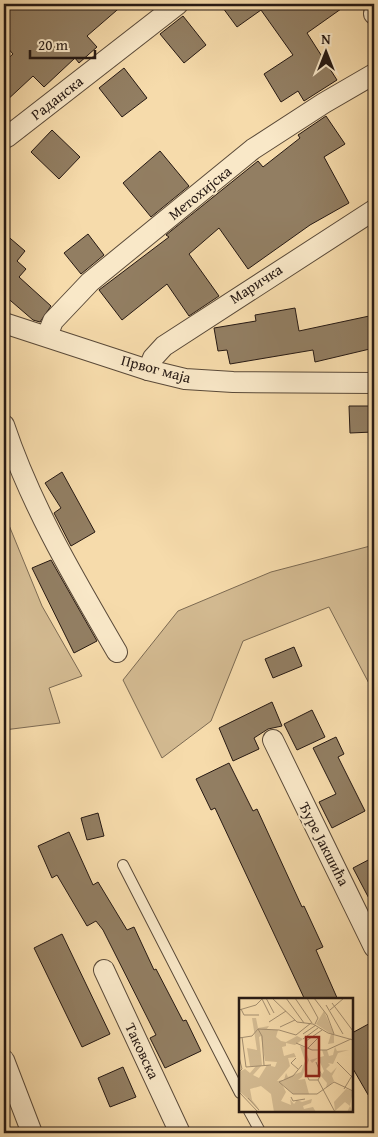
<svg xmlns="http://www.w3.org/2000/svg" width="378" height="1137" viewBox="0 0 378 1137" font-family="'Gentium Book Plus',serif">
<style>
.green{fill:#d3ba91;stroke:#7c6a52}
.building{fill:#927e62;stroke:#261913}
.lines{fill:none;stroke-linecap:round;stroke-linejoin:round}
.lane-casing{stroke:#5a4a39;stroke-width:12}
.street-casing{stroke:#5a4a39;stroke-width:22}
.lane{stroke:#f9e8c8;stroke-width:10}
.street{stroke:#f9e8c8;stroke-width:20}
.labels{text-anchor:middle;stroke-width:4;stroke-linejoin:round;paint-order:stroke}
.street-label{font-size:15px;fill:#261913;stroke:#f9e8c8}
.inset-road{fill:none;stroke:#a38d6e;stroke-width:1}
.view{fill:#8f2418;fill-opacity:0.15;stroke:#8f2418;stroke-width:2.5}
.inset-edge{fill:none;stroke:#261913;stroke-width:2.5}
</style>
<rect width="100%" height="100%" fill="#f6dbab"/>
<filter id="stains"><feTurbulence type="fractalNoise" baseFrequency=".004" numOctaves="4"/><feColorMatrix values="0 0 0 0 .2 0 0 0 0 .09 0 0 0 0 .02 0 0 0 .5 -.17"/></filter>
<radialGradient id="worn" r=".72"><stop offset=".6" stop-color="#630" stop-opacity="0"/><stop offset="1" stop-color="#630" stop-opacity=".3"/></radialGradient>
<!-- green -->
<g class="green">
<path d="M4,513L42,606L82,676L49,688L60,723L4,730Z"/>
<path d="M374,545V693L329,607L243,641L211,721L162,758L123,680L178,611L271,572Z"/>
</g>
<!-- building -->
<g class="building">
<path d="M4,4H124L87,36L97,47L79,63L75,58L44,87L33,76L4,103V62L13,54L4,44Z"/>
<path d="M220,4H348L307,33L337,80L304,101L298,91L281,102L264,74L293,55L261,10L237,27Z"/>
<path d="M183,16L206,45L184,63L160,34Z"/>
<path d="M124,68L147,98L122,117L99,88Z"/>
<path d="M326,116L345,144L324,157L349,203L310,225L248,269L219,228L189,254L219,296L189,316L167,284L122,320L99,290L169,237L166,235L258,161L263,167L300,138L298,135Z"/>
<path d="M52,130L80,157L59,179L31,152Z"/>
<path d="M160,151L189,186L151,217L123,183Z"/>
<path d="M4,233L25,251L17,261L26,269L19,277L51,306L40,322L33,320L4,295Z"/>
<path d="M88,234L104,255L81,274L64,253Z"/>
<path d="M295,308L299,331L374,315V348L315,362L313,350L230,364L227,350L218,351L214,328L256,321L255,315Z"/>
<path d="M349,406H373V432L350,433Z"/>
<path d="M62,472L95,532L71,546L54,513L61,508L45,483Z"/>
<path d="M51,560L97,641L74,653L32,568Z"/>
<path d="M294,647L302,666L273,678L265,659Z"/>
<path d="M272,702L282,726L268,729L254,738L259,749L233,761L219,728Z"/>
<path d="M312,710L325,737L297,750L284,724Z"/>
<path d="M336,737L344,754L338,757L365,811L332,828L319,802L336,794L313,748Z"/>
<path d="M229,763L253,811L257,809L302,907L304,906L323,947L316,950L338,1000H305L215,808L211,810L196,779Z"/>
<path d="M98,813L104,836L87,840L81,818Z"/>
<path d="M69,832L93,885L98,882L127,930L134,927L154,970L156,969L183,1021L186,1020L201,1051L165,1068L150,1038L156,1035L103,930L96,921L87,926L57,875L52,878L38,846Z"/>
<path d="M374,857V908L353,868Z"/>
<path d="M62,934L110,1034L82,1047L34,948Z"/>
<path d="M374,1021V1105L352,1067V1033Z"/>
<path d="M123,1067L136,1097L110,1107L98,1078Z"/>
</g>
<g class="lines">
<defs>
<g id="lane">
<path d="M123,865L240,1093"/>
<path d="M249,1111L261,1133"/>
</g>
<g id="street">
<path d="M374,13V14"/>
<path d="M7,137L178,4"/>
<path d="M4,323L148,370L185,379L233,382L374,383"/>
<path d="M47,336L53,321L90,282L253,149L324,103L374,74"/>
<path d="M148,370L153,358L164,346L374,210"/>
<path d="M4,425C31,506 74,578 117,652"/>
<path d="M273,740L374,947"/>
<path d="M104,970L180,1133"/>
<path d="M4,1060L32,1133"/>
</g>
</defs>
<!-- lane casing -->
<use href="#lane" class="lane-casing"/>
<!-- street casing -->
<use href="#street" class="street-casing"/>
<!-- lane -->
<use href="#lane" class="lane"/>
<!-- street -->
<use href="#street" class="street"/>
</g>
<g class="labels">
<!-- street labels -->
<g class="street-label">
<text transform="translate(57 98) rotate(-38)" y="5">Раданска</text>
<text transform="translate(200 193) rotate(-39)" y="5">Метохијска</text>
<text transform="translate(256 284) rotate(-33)" y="5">Маричка</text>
<text transform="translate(156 369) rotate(15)" y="5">Првог маја</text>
<text transform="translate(324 844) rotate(63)" y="5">Ђуре Јакшића</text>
<text transform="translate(142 1051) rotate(65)" y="5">Таковска</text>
</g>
</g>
<!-- overview -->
<g transform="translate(239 998)">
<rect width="114" height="114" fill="#f6dbab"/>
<path d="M85,13L95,36V45L89,46L92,36L77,26ZM13,20H17L19,30L30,28L27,32H39L37,39L42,43L47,44L58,38L64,41L56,47L47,45V48L43,49L45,58L55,55L57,59L49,60L51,68L38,83L45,82L47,75L49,79L62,74L66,63L61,48L65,49L70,62L63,79L59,82L66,81L70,96H54L43,86L47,94L42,103L52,107L51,101L55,106L58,102L63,104L73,101L72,105L64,108L65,111L74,109L77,114H35L32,96L22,88L11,91L13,102L20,111L0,93V74L6,71L11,75L17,68H11L8,50L18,52ZM22,38L26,63L38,64L36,69L28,67L20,80L14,77L23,67L20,39ZM96,49L98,53L110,52L99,55L94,66L89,65L91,67L87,71L92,75L98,69L93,78L95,83L87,90L88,85L82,78L85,73L79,60L73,65L71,62L85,58L83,52H88L90,58L94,57ZM107,91L114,93L111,108L114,114H108L111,108L106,104L96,113L95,104Z" fill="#d3ba91" fill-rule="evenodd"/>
<path class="inset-road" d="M27,0L35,15M33,0L58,24L74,26L89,35L114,42M47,0L65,25M56,0L73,25M68,0L79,20L76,26M75,0L88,17L95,36M23,1L31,17M93,5L114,33M87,7L104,36M2,11L5,17H20M0,12L17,7L24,0M91,12L105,0M30,24L47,13M41,29L56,22M19,31L40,32L57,37L72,25M19,31L23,38L25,67M64,36L77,27M3,39L7,69L32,67M0,40L13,38L19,31M64,41L79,30M67,43L83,32M57,45L73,52H88L112,41M69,50L80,39M0,59L3,71L0,74M57,60L52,65L59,71M77,64L82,76L79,82M98,64L112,78M67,75L70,82H79M79,82L96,114M105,91L114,76M0,94L19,114M54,96H78L95,84L114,93M54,96L40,84L54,78L63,67M52,99L54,103L66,101M9,100L20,112"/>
<path class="view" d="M67,39H80V78H67Z"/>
<rect width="114" height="114" class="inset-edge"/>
</g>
<!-- margin -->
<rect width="378" height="1137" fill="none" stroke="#f6dbab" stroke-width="20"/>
<rect x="5" y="5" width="368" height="1127" fill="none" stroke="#261913" stroke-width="2.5"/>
<rect x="10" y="10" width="358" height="1117" fill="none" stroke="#261913"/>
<!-- north arrow -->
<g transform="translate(326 52)" stroke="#f9e8c8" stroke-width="4" paint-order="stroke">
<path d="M0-4L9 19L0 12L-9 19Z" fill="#261913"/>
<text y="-8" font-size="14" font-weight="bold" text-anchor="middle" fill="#261913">N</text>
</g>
<!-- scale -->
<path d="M30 50v8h65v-8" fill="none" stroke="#261913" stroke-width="2.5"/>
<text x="38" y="50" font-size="15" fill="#261913" stroke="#f9e8c8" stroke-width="4" paint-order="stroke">20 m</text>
<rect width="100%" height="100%" filter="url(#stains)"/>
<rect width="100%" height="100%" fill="url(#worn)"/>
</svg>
